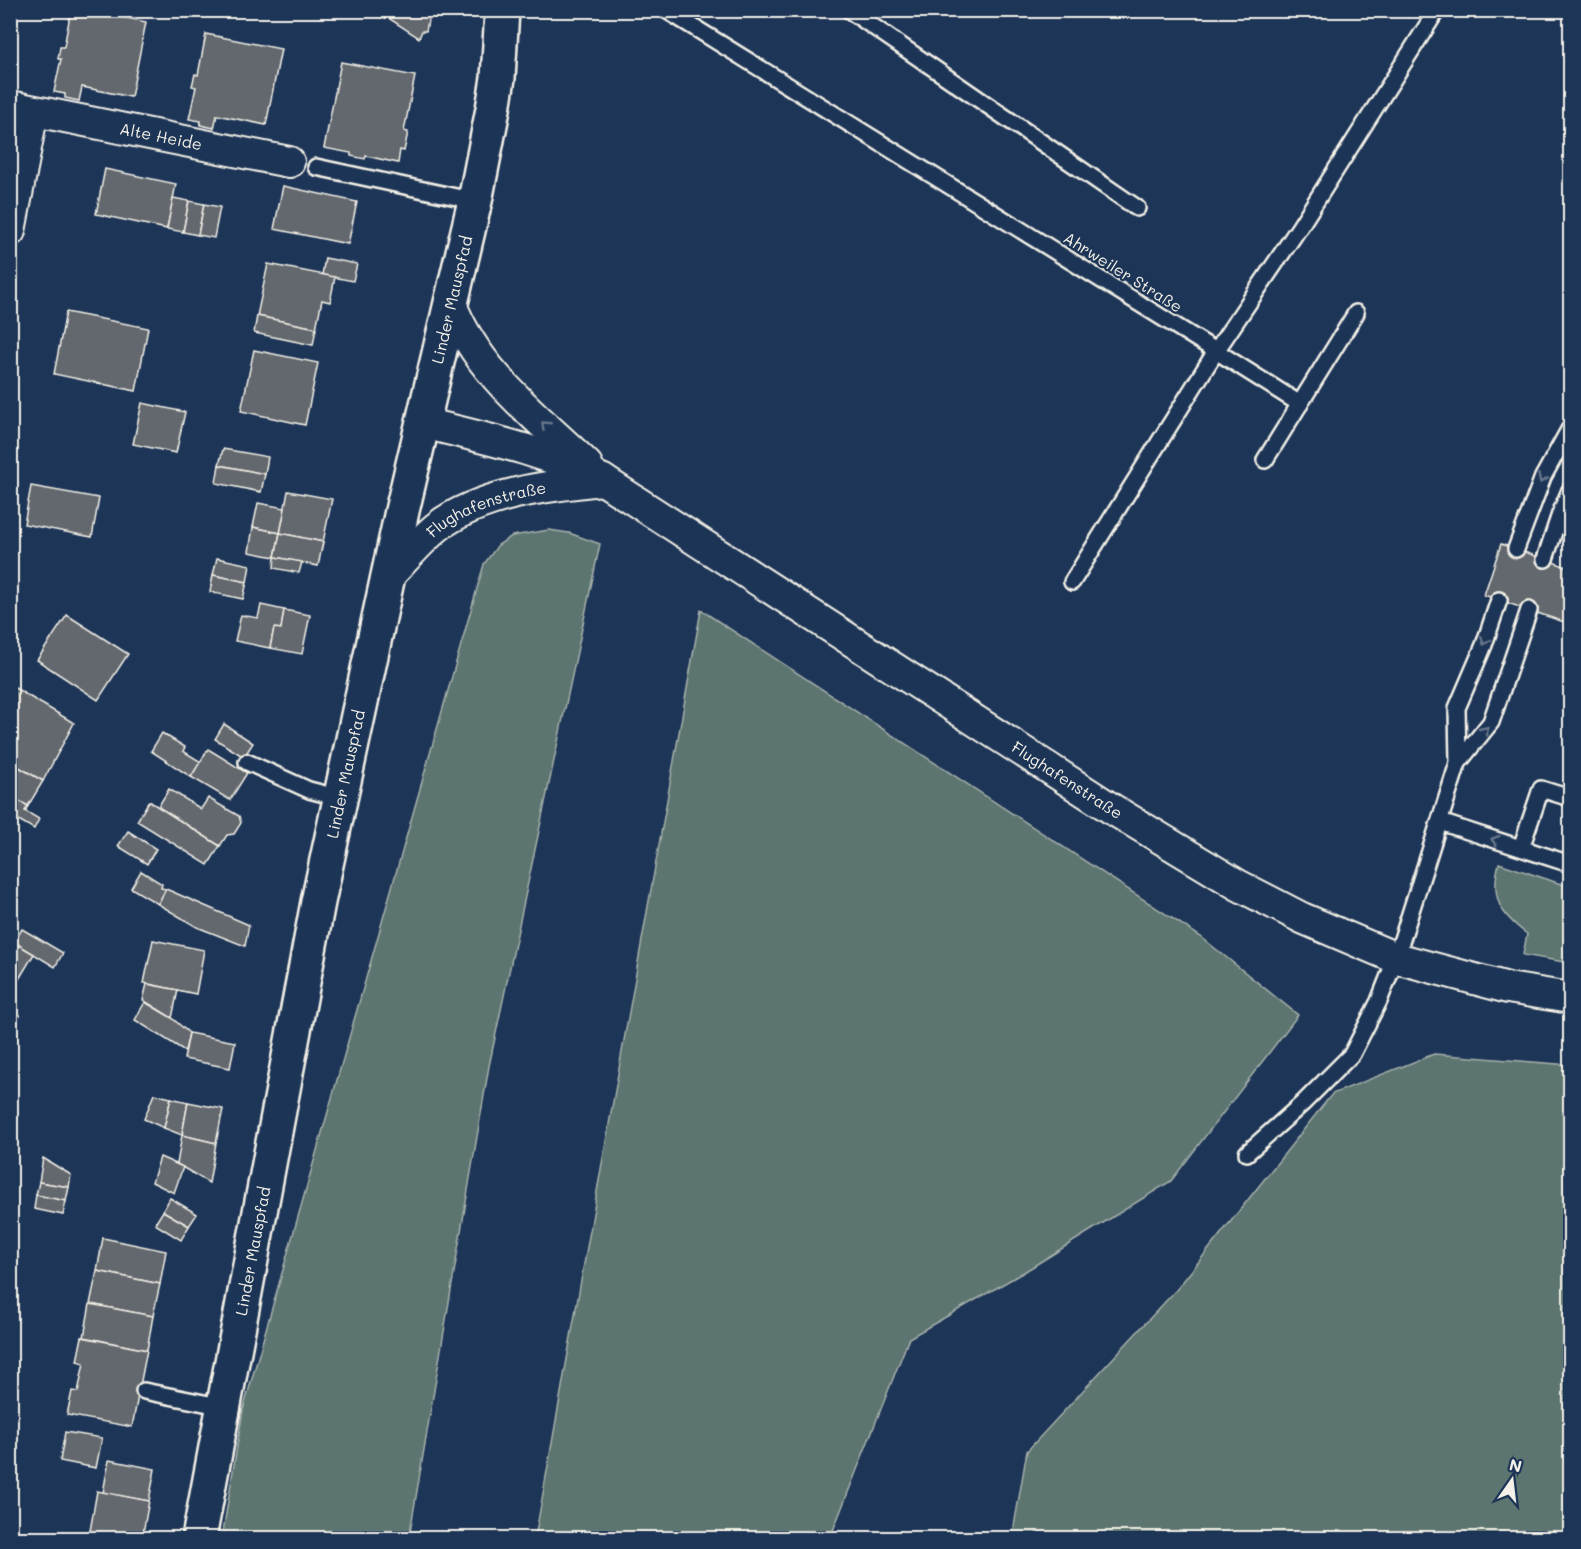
<svg xmlns="http://www.w3.org/2000/svg" width="1581" height="1549" viewBox="0 0 1581 1549" font-family="Mali,sans-serif">
<style>
.green{fill:#5b7470;stroke:#a8b2ac;stroke-width:1.5}
.building{fill:#63686e;stroke:#f4f1e8;stroke-width:1.5}
.lines{fill:none;stroke-linecap:round;stroke-linejoin:round}
.lane-casing{stroke:#f4f1e8;stroke-width:20}
.street-casing{stroke:#f4f1e8;stroke-width:34}
.secondary-casing{stroke:#f4f1e8;stroke-width:38}
.lane{stroke:#1d3557;stroke-width:15}
.street{stroke:#1d3557;stroke-width:30}
.secondary{stroke:#1d3557;stroke-width:33}
.oneway{stroke:#68778a}
.labels{text-anchor:middle;stroke-width:4.5;stroke-linejoin:round;paint-order:stroke}
.street-label{font-size:16px;fill:#f4f1e8;stroke:#1d3557}
</style>
<rect width="100%" height="100%" fill="#1d3557"/>
<filter id="ink" filterUnits="userSpaceOnUse"><feTurbulence type="fractalNoise" baseFrequency=".0167" numOctaves="2"/><feDisplacementMap in="SourceGraphic" scale="12" xChannelSelector="R" yChannelSelector="G"/><feConvolveMatrix kernelMatrix="1 2 1 2 8 2 1 2 1" color-interpolation-filters="sRGB"/></filter>
<g filter="url(#ink)">
<!-- green -->
<g class="green">
<path d="M549,530L569,533L600,544L489,1066L409,1538H222L243,1410L484,564L498,545L512,536Z"/>
<path d="M701,610L1201,937L1298,1015L1171,1181L1024,1272L909,1338L830,1538H535Z"/>
<path d="M1499,863L1570,887V963L1523,955L1527,934C1500,914 1490,898 1499,863Z"/>
<path d="M1434,1054L1570,1065V1538H1012L1027,1451L1177,1289L1332,1094Z"/>
</g>
<!-- building -->
<g class="building">
<path d="M71,10H90L146,22L131,97L82,87L79,101L65,98V94L54,92L61,59H58L60,47H64Z"/>
<path d="M376,10H426L425,14L429,15L426,31H422L419,38Z"/>
<path d="M206,34L281,49L266,125L217,115L214,128L200,125L201,121L189,119L196,87L192,86L195,74L198,75Z"/>
<path d="M341,62L415,76L404,131L408,132L404,151L400,150L398,163L366,156L365,159L351,156V153L324,148Z"/>
<path d="M105,169L176,184L167,229L96,214Z"/>
<path d="M283,186L357,202L348,244L274,229Z"/>
<path d="M173,198L189,201L183,232L167,229Z"/>
<path d="M189,201L204,204L198,235L183,232Z"/>
<path d="M204,204L220,207L214,238L198,235Z"/>
<path d="M325,258L357,264L353,281L322,275Z"/>
<path d="M268,264L335,277L330,302L322,300L316,328L257,316Z"/>
<path d="M66,312L148,328L136,391L54,374Z"/>
<path d="M257,316L316,328L313,345L254,333Z"/>
<path d="M254,350L318,363L305,425L241,411Z"/>
<path d="M142,403L185,412L176,453L133,444Z"/>
<path d="M223,449L268,457L265,474L219,465Z"/>
<path d="M219,465L265,474L261,492L216,483Z"/>
<path d="M31,486L99,498L92,537L24,524Z"/>
<path d="M288,491L332,499L323,542L280,533Z"/>
<path d="M258,503L285,508L280,533L253,527Z"/>
<path d="M253,527L280,533L275,557L249,552Z"/>
<path d="M280,533L323,542L318,566L275,557Z"/>
<path d="M1501,544L1570,568V624L1484,595Z"/>
<path d="M275,557L302,562L299,573L274,568Z"/>
<path d="M217,558L250,565L247,582L213,575Z"/>
<path d="M213,575L247,582L243,599L210,592Z"/>
<path d="M261,605L284,610L281,629L274,628L270,648L235,641L241,615L258,618Z"/>
<path d="M284,610L310,615L302,654L270,648L274,628L281,629Z"/>
<path d="M67,615L128,654L98,700L37,660Z"/>
<path d="M10,685L74,723L43,781L10,762Z"/>
<path d="M224,724L253,743L244,757L215,739Z"/>
<path d="M162,733L185,747L183,751L201,762L191,777L151,751Z"/>
<path d="M208,749L247,773L230,800L191,777Z"/>
<path d="M10,762L43,781L28,806L10,796Z"/>
<path d="M169,789L201,809L208,798L239,816L241,823L234,834L227,835L220,846L158,807Z"/>
<path d="M10,796L28,806L25,811L39,819L34,829L10,815Z"/>
<path d="M149,801L220,846L208,865L137,821Z"/>
<path d="M128,831L156,849L147,864L118,846Z"/>
<path d="M141,871L162,884L161,888L166,889L158,904L131,888Z"/>
<path d="M166,889L249,925L245,946L197,927L158,904Z"/>
<path d="M22,929L63,953L55,967L14,942Z"/>
<path d="M10,940L34,954L19,979L10,975Z"/>
<path d="M153,940L204,950L196,994L144,983Z"/>
<path d="M10,975L19,979L10,993Z"/>
<path d="M147,984L178,990L172,1018L143,1000Z"/>
<path d="M145,1002L172,1018L189,1033L185,1051L135,1020Z"/>
<path d="M10,1010L20,1015L12,1028L10,1027Z"/>
<path d="M189,1033L235,1042L230,1068L184,1059Z"/>
<path d="M154,1094L171,1098L164,1128L144,1119Z"/>
<path d="M171,1098L188,1102L182,1135L164,1128Z"/>
<path d="M188,1102L223,1109L216,1143L182,1135Z"/>
<path d="M182,1135L216,1143L209,1183L177,1164Z"/>
<path d="M160,1157L183,1167L174,1193L152,1182Z"/>
<path d="M43,1158L71,1175L69,1187L39,1182Z"/>
<path d="M39,1182L69,1187L66,1201L36,1195Z"/>
<path d="M36,1195L66,1201L63,1215L34,1209Z"/>
<path d="M170,1198L197,1214L189,1226L163,1211Z"/>
<path d="M163,1211L189,1226L181,1240L155,1224Z"/>
<path d="M103,1238L166,1251L160,1284L97,1271Z"/>
<path d="M97,1271L160,1284L153,1316L90,1304Z"/>
<path d="M90,1304L153,1316L147,1350L84,1337Z"/>
<path d="M82,1337L147,1350L132,1427L67,1415L72,1391L78,1392L84,1363L77,1361Z"/>
<path d="M65,1432L102,1438L96,1468L60,1461Z"/>
<path d="M109,1460L155,1469L149,1501L103,1493Z"/>
<path d="M97,1491L149,1501L142,1538L90,1531Z"/>
<path d="M20,1531L48,1537V1538H18Z"/>
</g>
<g class="lines">
<defs>
<g id="lane">
<path d="M666,10L1216,351L1299,228L1437,10"/>
<path d="M849,10L1137,208"/>
<path d="M316,167L475,201"/>
<path d="M1265,460L1356,313"/>
<path d="M1516,549L1543,477L1570,428"/>
<path d="M1545,559L1560,514L1570,490"/>
<path d="M1072,582L1216,351L1300,404"/>
<path d="M247,762L309,790L340,798"/>
<path d="M1458,763L1491,722L1529,610"/>
<path d="M1440,822L1570,864"/>
<path d="M1521,848L1541,789L1570,798"/>
<path d="M1247,1153L1303,1103L1352,1054L1379,1001L1396,958L1458,763L1457,708L1484,645L1499,600"/>
<path d="M144,1391L224,1407"/>
</g>
<g id="street">
<path id="s1" d="M10,106L289,162"/>
<path d="M10,231L33,111"/>
<path d="M451,304C477,372 536,416 587,465"/>
<path id="s2" d="M423,423C484,438 546,451 603,480L1112,809L1238,885L1302,918L1396,958L1508,988L1570,998"/>
<path id="s3" d="M388,577C404,560 419,542 437,527C479,494 551,485 603,480"/>
</g>
<g id="secondary">
<path id="s4" d="M199,1538L318,902L402,511L475,201L493,109L498,78L502,10"/>
</g>
</defs>
<!-- lane casing -->
<use href="#lane" class="lane-casing"/>
<!-- street casing -->
<use href="#street" class="street-casing"/>
<!-- secondary casing -->
<use href="#secondary" class="secondary-casing"/>
<!-- lane -->
<use href="#lane" class="lane"/>
<!-- street -->
<use href="#street" class="street"/>
<!-- secondary -->
<use href="#secondary" class="secondary"/>
</g>
<!-- one-way arrows -->
<defs><path id="oneway-chevron" d="M-2-3.5L2.5 0L-2 3.5" fill="none" stroke-width="1.6" stroke-linecap="round" stroke-linejoin="round" transform="scale(1.5)"/></defs>
<g class="oneway">
<use href="#oneway-chevron" transform="translate(545 425) rotate(-136)"/>
<use href="#oneway-chevron" transform="translate(1542 479) rotate(114)"/>
<use href="#oneway-chevron" transform="translate(1485 641) rotate(110)"/>
<use href="#oneway-chevron" transform="translate(1485 730) rotate(-51)"/>
<use href="#oneway-chevron" transform="translate(1495 840) rotate(-162)"/>
</g>
</g>
<g class="labels">
<!-- street labels -->
<g class="street-label">
<text dy="6" stroke="none"><textPath href="#s1" startOffset="154">Alte Heide</textPath></text>
<text transform="translate(1123 272) rotate(32)" y="6">Ahrweiler Straße</text>
<text dy="6" stroke="none"><textPath href="#s4" startOffset="1264">Linder Mauspfad</textPath></text>
<text dy="6" stroke="none"><textPath href="#s3" startOffset="123">Flughafenstraße</textPath></text>
<text dy="6" stroke="none"><textPath href="#s4" startOffset="778">Linder Mauspfad</textPath></text>
<text dy="6" stroke="none"><textPath href="#s2" startOffset="742">Flughafenstraße</textPath></text>
<text dy="6" stroke="none"><textPath href="#s4" startOffset="292">Linder Mauspfad</textPath></text>
</g>
</g>
<!-- margin -->
<rect width="1581" height="1549" fill="none" stroke="#1d3557" stroke-width="36"/>
<rect x="18" y="18" width="1545" height="1513" fill="none" stroke="#f4f1e8" stroke-width="2" filter="url(#ink)"/>
<!-- north arrow -->
<g transform="translate(1512 1480) rotate(14)" stroke="#1d3557" stroke-width="4.5" paint-order="stroke">
<path d="M0-4.5L10 22L0 15L-10 22Z" fill="#f4f1e8"/>
<text y="-9" font-size="16" font-weight="bold" text-anchor="middle" fill="#f4f1e8">N</text>
</g>
</svg>
